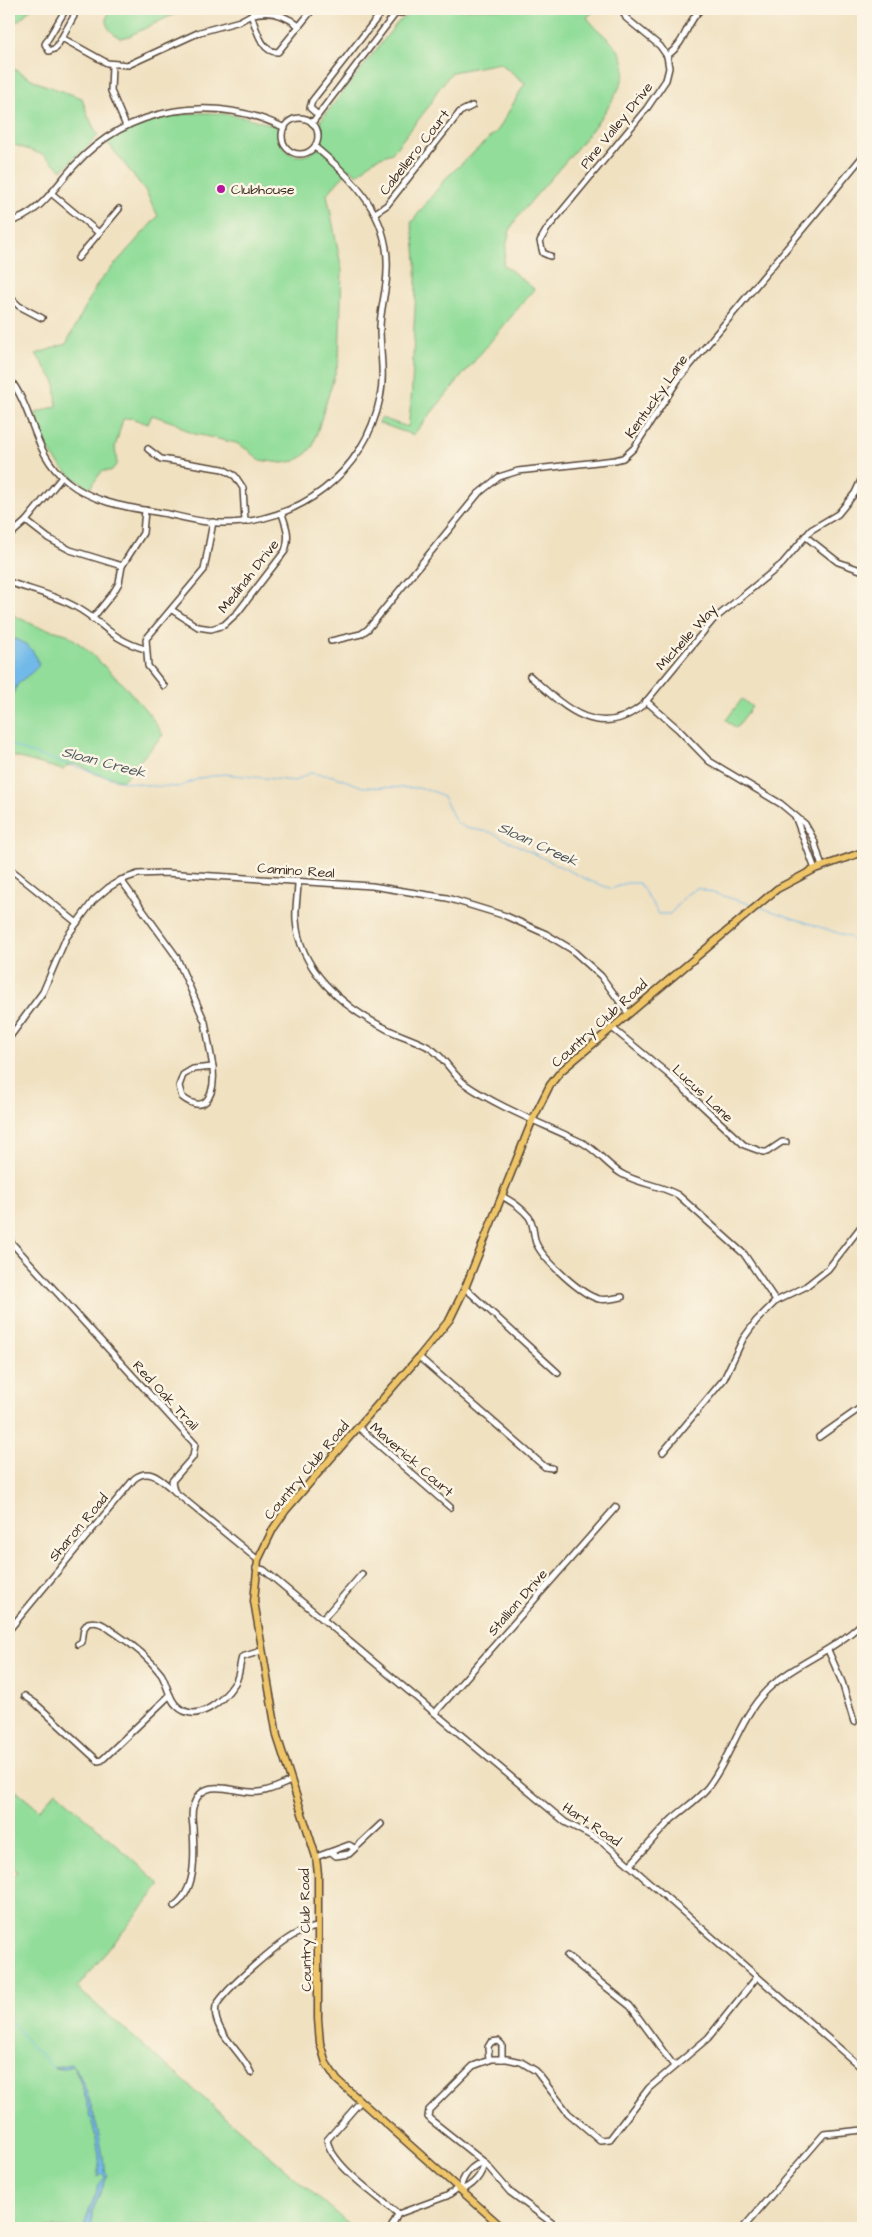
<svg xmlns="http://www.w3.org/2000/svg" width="872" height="2237" viewBox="0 0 872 2237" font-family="'Architects Daughter',sans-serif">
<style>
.green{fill:#92dd9a;stroke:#66845c}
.water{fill:#71b9e9;stroke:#567284}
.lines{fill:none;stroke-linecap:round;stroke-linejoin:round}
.stream{stroke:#71b9e9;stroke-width:1}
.river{stroke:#71b9e9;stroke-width:9}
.minor-casing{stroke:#564536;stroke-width:8}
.major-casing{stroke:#564536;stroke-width:9}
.minor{stroke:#fff;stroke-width:5}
.major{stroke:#eec569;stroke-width:6}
.poi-dot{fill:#b5179e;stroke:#fcf5e5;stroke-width:2}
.labels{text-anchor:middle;stroke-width:5;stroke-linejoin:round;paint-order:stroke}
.street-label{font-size:14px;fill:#3b2a1e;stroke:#fcf5e5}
.poi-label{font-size:14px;fill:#3b2a1e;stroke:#fcf5e5;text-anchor:start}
.water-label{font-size:15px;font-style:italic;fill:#4b555b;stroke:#fcf5e5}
</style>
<rect width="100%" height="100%" fill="#fcf5e5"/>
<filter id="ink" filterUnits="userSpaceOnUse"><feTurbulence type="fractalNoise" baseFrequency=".02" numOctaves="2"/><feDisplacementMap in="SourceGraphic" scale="10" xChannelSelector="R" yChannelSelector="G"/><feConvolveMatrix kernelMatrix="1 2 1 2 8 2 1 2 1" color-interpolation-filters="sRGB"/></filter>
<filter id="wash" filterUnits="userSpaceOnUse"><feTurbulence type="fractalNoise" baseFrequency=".0096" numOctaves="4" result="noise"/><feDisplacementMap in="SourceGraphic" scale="20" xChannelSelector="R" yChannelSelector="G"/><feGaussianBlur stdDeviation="1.12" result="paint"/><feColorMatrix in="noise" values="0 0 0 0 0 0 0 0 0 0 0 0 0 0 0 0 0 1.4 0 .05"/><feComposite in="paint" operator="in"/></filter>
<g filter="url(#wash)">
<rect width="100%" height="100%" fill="#f0e1c1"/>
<!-- green -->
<g class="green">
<path d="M9,9H31L18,21L11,22L9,45Z"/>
<path d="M111,9H185L129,36L120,38C107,30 102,22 111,9Z"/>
<path d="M416,9H597L587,17C598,34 620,43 624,64C632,99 534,192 513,224C507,234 506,252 503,264L534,289L413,435L379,423L381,418L408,427C413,393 413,360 414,326C416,290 419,258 411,223L445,179L498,130L525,83L500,63L452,72L437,91L430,105L392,153L375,159L357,175L350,169L327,194L342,271L339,360L313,446L305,455L295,461L282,463L259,460L248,450L236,443L191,433L175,423L152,415L148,424L131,418L123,419L115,447L117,464L111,471H102L90,488C61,473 40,446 36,413L57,406L55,382L36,354L66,344L98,283L158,216L145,190L107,142C161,108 218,105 277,127C283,134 279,142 285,149C297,163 320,154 322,137C323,131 319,127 320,121L398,22Z"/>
<path d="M9,66L39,83L82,98L88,116L98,136L62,170L44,155L9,143Z"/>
<path d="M9,613L36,626L67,634L85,648L123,684L150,715L163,735L122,781C114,777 108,777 99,775C86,771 82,761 67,766L63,770L9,755Z"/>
<path d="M742,699L752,707L736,728L726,720Z"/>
<path d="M9,1785L39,1810L56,1791L161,1885L77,1988L353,2228H9L11,2209L9,2202V1881L17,1872L9,1860Z"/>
</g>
<!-- water -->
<g class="water">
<path d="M9,637C24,641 34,648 39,664C33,674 25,676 18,684C14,689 13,696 9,702Z"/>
<path d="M70,2064C85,2068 106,2156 104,2171L108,2175L92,2212V2228L84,2226C88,2213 94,2199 99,2185C100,2181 104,2181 105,2176L102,2174L97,2177C98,2170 100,2165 99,2158C98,2142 82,2075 72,2066L62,2069L53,2068Z"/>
</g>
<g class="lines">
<!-- stream -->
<g class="stream">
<path d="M9,744L25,751L121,781L152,786L179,787L200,778L224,774L295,781L310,773L333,776L363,787L418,788L435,792L444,798L456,822L466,828L490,832L590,881L612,889L626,883H639L659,914H670L687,894L697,888L753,905"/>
<path d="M759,907L850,937L863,953"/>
<path d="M9,2021L16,2026L33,2049L43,2055L48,2064L54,2068"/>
</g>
<!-- river -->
<path class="river" d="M9,2204V2217"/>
</g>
</g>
<g filter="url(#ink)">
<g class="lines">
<defs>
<g id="minor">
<path d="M66,9L45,44L49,51L56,48L74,16L72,9"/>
<path d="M397,13H403L409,9"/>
<path d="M251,15C269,9 284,14 299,26"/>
<path d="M62,38L107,63L128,65L200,32L240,21L251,15C256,27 261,53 278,52L313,9"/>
<path d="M667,56C688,40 684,25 701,9"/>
<path d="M112,65L111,91L126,126"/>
<path d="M318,115L310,108L312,101L384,9"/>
<circle cx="300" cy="136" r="18"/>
<path d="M312,123L399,9"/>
<path d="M51,193L99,233"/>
<path d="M375,213L387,205L460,112L472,106"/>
<path d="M9,222C39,215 54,188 74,166C128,106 213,93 285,128"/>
<path d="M550,256L543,253L540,241L547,229L647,108L666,80L669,68L667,56L660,46L626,18L622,9"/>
<path d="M78,258L119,209"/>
<path d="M9,296L19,306L42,318"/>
<path d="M9,378C35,411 32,454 68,482C96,505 134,508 168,514C185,518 203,523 222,523C297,524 365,474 380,398C385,375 380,352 380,328C380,309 387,290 387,270C390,216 353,178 315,147"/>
<path d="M148,449L161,459L223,469L235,476L243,488L245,522"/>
<path d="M26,521L48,538L70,550L122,566"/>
<path d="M9,536L26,521L62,477"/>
<path d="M805,536L838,562L863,571"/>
<path d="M9,582C30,590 54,595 74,606C103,621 109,639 145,649"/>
<path d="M172,610L198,627L211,629L224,625L238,612L285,551C290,537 287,528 282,514"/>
<path d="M92,619L113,593L119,583L122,566L143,533L145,510"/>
<path d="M331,641L361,634L368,629L478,494L499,477L518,471L615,460L623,458L634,448L678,380L863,156"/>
<path d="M530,676C564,707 599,742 644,704L713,620L782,564L811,530L838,514L855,493L863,476"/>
<path d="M164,686L148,666L146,639L204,570L213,522"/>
<path d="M646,701L678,729L709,761L781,804L805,824L814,840L822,867"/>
<path d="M795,816L815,869"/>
<path d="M9,868L77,923"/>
<path d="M121,880L176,956L205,1022L213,1067"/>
<path d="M298,882C298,894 295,907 296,920C299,968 342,1007 383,1027C396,1035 424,1042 434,1051C446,1060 453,1075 465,1084C501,1109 544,1124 583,1143C598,1151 608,1166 622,1174C640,1184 660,1185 678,1195L744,1254L776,1301"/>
<path d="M611,1027L668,1074L744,1145L763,1152H767L782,1142H786"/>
<path d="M9,1038L43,992L66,938L93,901L108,888L121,880L138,874L165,873L372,886L447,898L506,916L546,934L571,949L601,976L628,1013"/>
<path d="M213,1067C215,1089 209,1118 182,1097L179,1086L183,1075L193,1069Z"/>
<path d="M502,1196C512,1202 521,1207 529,1217C534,1224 533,1235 536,1243C543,1259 581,1295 599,1299C606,1301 614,1298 622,1297"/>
<path d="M9,1240L195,1444L193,1457L172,1481L174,1491L258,1560"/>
<path d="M465,1288L558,1373"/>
<path d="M419,1357L545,1467L552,1468"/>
<path d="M358,1427L450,1507"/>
<path d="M819,1437L863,1406"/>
<path d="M663,1452L724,1379L743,1339L756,1321L776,1301L805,1287L828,1269L863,1224"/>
<path d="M256,1568L264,1570L565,1822L603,1842L863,2069"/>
<path d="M323,1619L362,1574"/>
<path d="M9,1630L134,1479C149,1467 160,1479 172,1489"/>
<path d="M78,1644L82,1642L84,1628L88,1623C100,1620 106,1627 115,1633C132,1644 149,1658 161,1674C167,1683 168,1697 176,1705C196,1726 223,1701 235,1683C240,1675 239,1666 242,1657L261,1651"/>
<path d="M828,1650L842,1682L854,1722"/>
<path d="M25,1696L35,1703L98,1761L102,1760L170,1695"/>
<path d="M435,1713L616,1507"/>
<path d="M331,1852L336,1856L349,1854L381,1824"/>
<path d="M316,1857L349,1845L354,1848"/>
<path d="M630,1865C644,1850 657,1834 671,1820C683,1809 698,1800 708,1787C731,1757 740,1717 767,1690C796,1662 835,1651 863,1622"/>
<path d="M174,1906C198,1889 194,1852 193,1827C192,1820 191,1811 194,1804C205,1774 237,1795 259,1792C270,1791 281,1785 291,1781"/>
<path d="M567,1956L630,2006L674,2066"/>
<path d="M489,2060L488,2047L491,2042L498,2041L502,2045V2059"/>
<path d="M251,2073C242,2051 211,2031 216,2006C225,1989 278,1943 296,1934C303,1930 310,1928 318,1927"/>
<path d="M360,2102L327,2140C332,2166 378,2196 398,2214"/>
<path d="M484,2162C483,2175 472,2187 460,2190C462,2177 471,2165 484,2162Z"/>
<path d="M552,2223L510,2192L484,2162L431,2120L428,2117L429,2110L473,2066L492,2059H507L521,2062L536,2071L568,2113L600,2140L610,2139L649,2088L708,2038L757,1977"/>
<path d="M391,2228L398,2214L447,2196L458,2188"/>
<path d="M743,2228L824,2134L863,2130"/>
</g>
<path id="major" d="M503,2228L337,2080L326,2063L320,2043L318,2019V1874L316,1857L277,1736L254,1601L258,1560L273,1529L286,1510L419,1357L450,1319L465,1288L532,1121L550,1085L561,1071L777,889L815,869L863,852"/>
</defs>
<!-- minor casing -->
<use href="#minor" class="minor-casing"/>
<!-- major casing -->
<use href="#major" class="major-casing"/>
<!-- minor -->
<use href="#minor" class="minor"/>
<!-- major -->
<use href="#major" class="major"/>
</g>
</g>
<!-- markers -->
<circle class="poi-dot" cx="221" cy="189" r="5"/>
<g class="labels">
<!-- street labels -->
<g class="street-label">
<text transform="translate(616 125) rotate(-51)" y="5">Pine Valley Drive</text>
<text transform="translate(414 152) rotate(-52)" y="5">Cabellero Court</text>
<text transform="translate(656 396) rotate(-55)" y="5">Kentucky Lane</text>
<text transform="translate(248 576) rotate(-52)" y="5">Medinah Drive</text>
<text transform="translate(686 637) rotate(-48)" y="5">Michelle Way</text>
<text transform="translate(296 870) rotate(4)" y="5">Camino Real</text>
<text transform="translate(599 1023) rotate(-42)" y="5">Country Club Road</text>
<text transform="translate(703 1093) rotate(43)" y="5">Lucus Lane</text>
<text transform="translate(166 1395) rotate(47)" y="5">Red Oak Trail</text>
<text transform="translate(412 1459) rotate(41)" y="5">Maverick Court</text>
<text transform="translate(306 1470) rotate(-50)" y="5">Country Club Road</text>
<text transform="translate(78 1527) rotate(-50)" y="5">Sharon Road</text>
<text transform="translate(517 1602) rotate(-49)" y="5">Stallion Drive</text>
<text transform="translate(592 1824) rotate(34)" y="5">Hart Road</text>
<text transform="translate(305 1930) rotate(-91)" y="5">Country Club Road</text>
</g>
<!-- poi labels -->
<g class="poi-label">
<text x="231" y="194">Clubhouse</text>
</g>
<!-- water labels -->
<g class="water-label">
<text transform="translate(104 762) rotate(15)" y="5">Sloan Creek</text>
<text transform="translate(538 844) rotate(25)" y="5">Sloan Creek</text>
</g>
</g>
<!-- margin -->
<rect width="872" height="2237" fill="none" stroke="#fcf5e5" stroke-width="30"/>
</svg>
